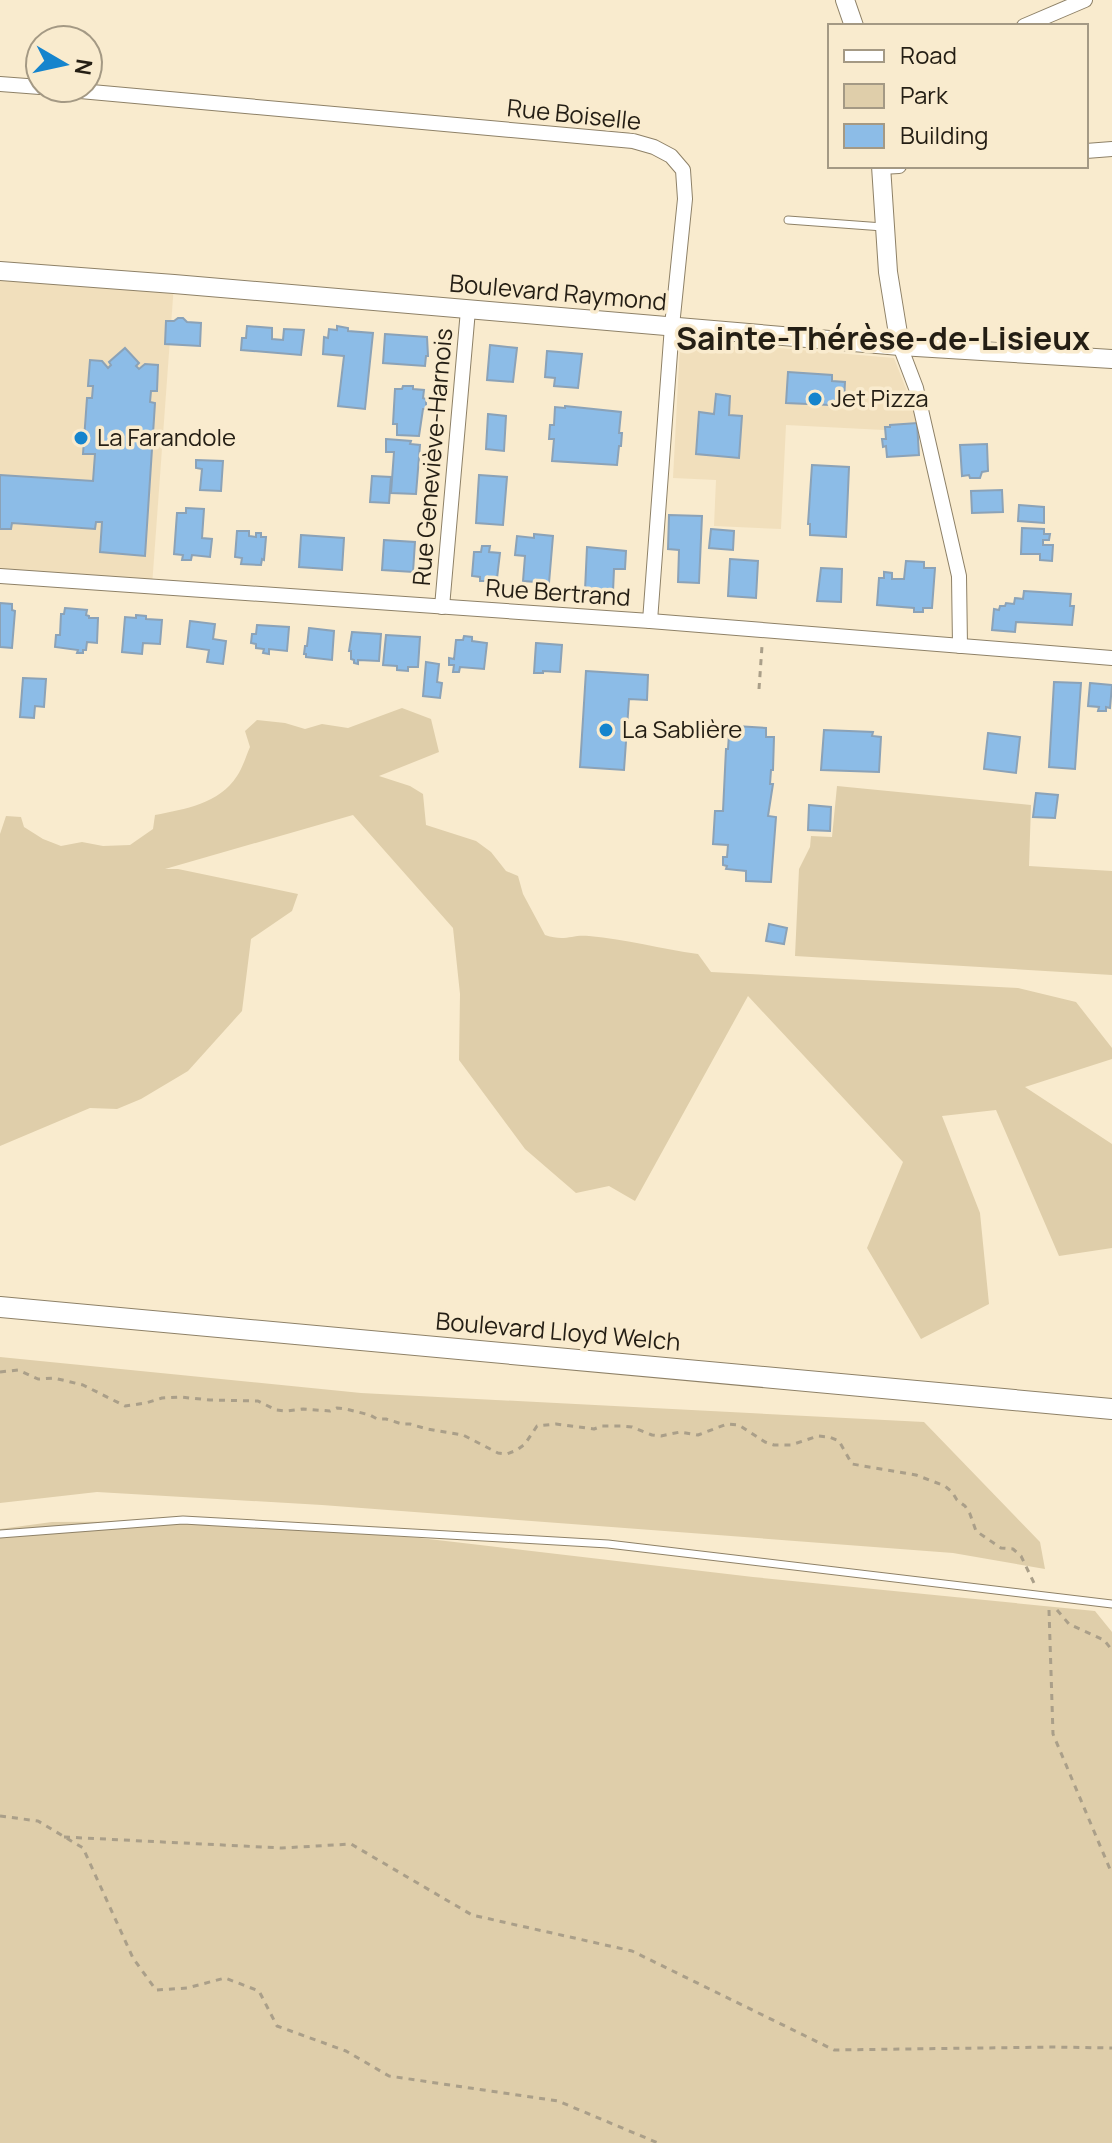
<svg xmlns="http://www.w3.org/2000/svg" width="1112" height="2143" viewBox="0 0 1112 2143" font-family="Manrope,sans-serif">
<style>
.built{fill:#f1dfbc}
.green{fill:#dfceaa}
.building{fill:#8cbce7;stroke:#8ba2b7;stroke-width:2}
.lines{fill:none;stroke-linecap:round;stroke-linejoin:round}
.service-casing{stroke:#8e8167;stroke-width:9}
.minor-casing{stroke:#8e8167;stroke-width:16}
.tertiary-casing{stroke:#8e8167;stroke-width:20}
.secondary-casing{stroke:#8e8167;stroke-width:22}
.path{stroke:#aa9f89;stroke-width:3;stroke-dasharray:6 6;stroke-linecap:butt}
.service{stroke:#fff;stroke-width:7}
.minor{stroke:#fff;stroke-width:14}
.tertiary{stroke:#fff;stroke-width:18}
.secondary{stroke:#fff;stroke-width:20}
.poi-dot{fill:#1584cd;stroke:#f9ebce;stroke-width:3}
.labels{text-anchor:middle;stroke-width:7;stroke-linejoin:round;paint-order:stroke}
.street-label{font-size:24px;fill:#241e14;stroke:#f9ebce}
.poi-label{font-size:24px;fill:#241e14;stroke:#f9ebce;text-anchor:start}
.district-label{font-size:32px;font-weight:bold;fill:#241e14;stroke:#f9ebce}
</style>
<rect width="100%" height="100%" fill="#f9ebce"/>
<!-- built -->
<g class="built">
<path d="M0,271L174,284L152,586L0,575Z"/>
<path d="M680,344L779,348L894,358L923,432L786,425L781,529L714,526L716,480L673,478Z"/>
</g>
<!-- green -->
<g class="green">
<path d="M402,708L431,719L439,752L379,776L410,786L423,794L426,825L476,841L491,852L506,871L518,876L523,894L545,935C566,942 571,934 589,936C626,939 661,949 698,954L711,972L1018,988L1076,1002L1112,1048V1059L1025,1087L1112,1144V1248L1059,1256L996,1110L942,1116L980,1213L989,1304L921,1339L867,1248L903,1162L748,996L635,1201L609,1186L576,1193L525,1149L459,1060L460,994L453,928L353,815L165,869H178L298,894L292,911L251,939L242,1011L188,1071L141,1099L117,1109L90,1108L0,1146V834L6,816L21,817L24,827L43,839L61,846L82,842L103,846L130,845L153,829L155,815C185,809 219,804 237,776C243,767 246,756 250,747L245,731L257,720L285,723L305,729L322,724L348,728Z"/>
<path d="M837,786L1031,805L1029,866L1112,871V975L795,956L799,869L810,847L811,836L832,837Z"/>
<path d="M0,1357L361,1393L924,1422L1040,1542L1045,1569L953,1553L322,1505L97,1492L0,1503Z"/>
<path d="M208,1521L420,1538L753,1577L1095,1611L1112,1632V2143H0V1529L52,1522Z"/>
</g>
<!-- building -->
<g class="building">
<path d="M178,318H183L187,322L201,323L200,346L165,344L166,321H174Z"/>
<path d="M247,326L272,328V339L283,340L284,329L304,330L301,355L241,350L242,338H246Z"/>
<path d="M337,326L348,328V331L373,333L365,409L338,406L344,356L323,354L324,337L328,338L329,329L337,330Z"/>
<path d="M385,334L427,337L428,356H426L425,366L383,363Z"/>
<path d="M490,345L517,348L513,382L487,380Z"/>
<path d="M125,348L139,363L136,366L139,369L145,364L158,365L157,391H151L150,402L155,403L145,556L100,552L102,522H96L95,529L12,523L11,529H0V475L93,481L95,454H83L87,398H92L93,386H88L90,360L102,361L108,368L111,365L109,362Z"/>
<path d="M547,351L582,354L578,388L554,386L555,378L545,377Z"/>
<path d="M788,372L832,375V381L845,382L844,401H831L830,405L786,403Z"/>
<path d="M403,386H413V389L424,390L423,398L426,399V409H423L419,436L397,435V424H393L395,389H402Z"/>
<path d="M716,394L730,396L729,415L742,416L739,458L696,454L699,412L714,414Z"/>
<path d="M565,406L621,412L619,433H622L621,446H619L617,465L552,461L554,439H549L550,425H554L555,407L565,408Z"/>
<path d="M488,414L506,416L504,451L486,449Z"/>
<path d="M917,423L919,455L887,457L886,446L883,447L882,439H886L885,427H890V425Z"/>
<path d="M386,439L411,441L410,444L420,445L416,494L391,493L394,452H386Z"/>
<path d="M987,444L988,471L982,472L980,478H970L969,475L962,476L960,445Z"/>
<path d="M196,460L223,461L221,491L200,490L202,469L196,468Z"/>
<path d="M812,465L849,467L846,537L810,535V524H808Z"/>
<path d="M479,475L507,477L503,525L476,523Z"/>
<path d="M372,476L391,477L389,503L370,502Z"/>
<path d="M1002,490L1003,512L972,513L971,491Z"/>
<path d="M1019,505L1044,507V523L1018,521Z"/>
<path d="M186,508L204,509L202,538L212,539L210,557L192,555L191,560H182L183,555L174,554L177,513H186Z"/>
<path d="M669,515L702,516L699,583L678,582L679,550L668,549Z"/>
<path d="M1022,528L1044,529V534H1050L1049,540H1043V545H1053L1052,561L1040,560V554H1021Z"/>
<path d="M711,529L734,531L733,550L709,548Z"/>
<path d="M237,531H249V536L256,537V533H261V537H266L264,560L262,559L261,565L241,564L242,558L235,557Z"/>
<path d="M534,534L553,536L549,583L523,581L525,556L515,555L517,536L534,538Z"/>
<path d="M301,535L344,538L342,570L299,567Z"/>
<path d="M384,540L415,542L413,572L382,570Z"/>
<path d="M482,546H490L489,552L500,553L497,578L490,577V581H480V577L472,576L474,552H481Z"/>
<path d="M587,547L626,551L625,569H614L613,592L585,590Z"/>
<path d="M730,559L758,561L756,598L728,596Z"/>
<path d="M906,561L924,562V568H935L932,608H923V612H914V608L877,605L879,578H884V572L892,573V579H904Z"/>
<path d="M821,568L842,569L841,602L817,601Z"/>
<path d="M1024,591L1071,594L1070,606H1074L1072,625L1016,622L1015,632L992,630L994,609L999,610L1000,606H1005L1006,603L1014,604L1015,598L1023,599Z"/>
<path d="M0,603L12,604V610L15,611L12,648L0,647Z"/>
<path d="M65,608L87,610L86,615L89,616V618H98L97,643L87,642L86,650H83V653H77L78,650L55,647L56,635H60L61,614H64Z"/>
<path d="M136,615L146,616V619L162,620L160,644L143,643L142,654L122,652L125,617L136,618Z"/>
<path d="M190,621L215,624L213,639L226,641L223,664L207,662L209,650L187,647Z"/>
<path d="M257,625L289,627L287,651L269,649V654L263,653L264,649L256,648V644L251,643L252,634H256Z"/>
<path d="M309,628L334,631L332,660L306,657V654H304L305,646H307Z"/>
<path d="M352,632L381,634L379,661L358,660V664L354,663V660L351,659V651H349Z"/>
<path d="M386,635L420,637L418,667H408V671L397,670V666L383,665Z"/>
<path d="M464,636L472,637V641L487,643L484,669L460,667L459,672H453L454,665H449V658L454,659L456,640H463Z"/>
<path d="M536,643L562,645L560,672L543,671V673H534Z"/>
<path d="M426,662L439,664L437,682L442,683L440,698L423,696Z"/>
<path d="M586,671L648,675L647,700L629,699L624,770L580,767Z"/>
<path d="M23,678L46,679L44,707L35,706L34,718L20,717Z"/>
<path d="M1054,682L1081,683L1075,769L1049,767Z"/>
<path d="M1090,683L1112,685L1110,708L1106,707V711H1098L1099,707L1088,706Z"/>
<path d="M736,726L766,728V737H774L773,770H771L770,784H773L768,816L776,817L771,882L746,881V871L726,869L727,866L723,865V857H727L728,845L713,844L715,811H723L726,749H728L729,734H736Z"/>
<path d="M824,730L873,732L872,736L881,737L879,772L821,770Z"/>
<path d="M988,733L1020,737L1016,773L984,769Z"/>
<path d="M1036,793L1058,795L1055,818L1033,817Z"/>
<path d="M809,805L831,807L830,831L808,830Z"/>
<path d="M769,924L787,928L784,944L766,941Z"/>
</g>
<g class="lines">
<defs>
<g id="service">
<path d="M788,220L883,227"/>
<path d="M0,1534L183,1520L608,1544L1112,1604"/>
</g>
<g id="minor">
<path d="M1024,26L1085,0"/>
<path d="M0,84L40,87"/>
<path d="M47,88L633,141L654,147L671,156L683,170L685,199L672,326L650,621"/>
<path d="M1086,151L1112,149"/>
<path d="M881,167L899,166"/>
<path d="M900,346L916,388L959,576L960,646"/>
<path d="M0,576L650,621L1112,658"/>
<path d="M442,607L468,310"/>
</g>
<g id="tertiary">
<path d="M845,0L854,26"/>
<path d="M881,166L888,272L900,346"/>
<path d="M0,271L174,284L900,346L1112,359"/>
</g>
<path id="secondary" d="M0,1307L1112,1409"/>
</defs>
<!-- service casing -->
<use href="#service" class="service-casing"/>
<!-- minor casing -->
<use href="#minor" class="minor-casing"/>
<!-- tertiary casing -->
<use href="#tertiary" class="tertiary-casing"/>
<!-- secondary casing -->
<use href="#secondary" class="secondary-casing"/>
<!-- path -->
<g class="path">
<path d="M759,689L762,646"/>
<path d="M0,1372L18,1370L38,1379L54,1378L83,1385L125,1406L146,1403L162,1398L180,1397L210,1400L258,1401L276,1410L286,1411L303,1409L330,1411L337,1408L346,1409L370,1415L377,1419H386L402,1424H410L427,1429L463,1435L498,1453L507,1454L517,1450L525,1444L537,1426L556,1424L594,1429L602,1426H622L632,1427L652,1435L661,1436L680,1432L698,1435L727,1424L739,1425L765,1442L774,1445H791L818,1436L829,1437L839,1441L852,1464L916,1475L945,1486L952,1492L957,1500L965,1506L970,1514L976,1531L1001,1548L1013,1549L1021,1556L1034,1583"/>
<path d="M1049,1610L1053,1734L1112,1874"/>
<path d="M1057,1610L1069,1624L1104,1640L1112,1650"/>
<path d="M0,1816L38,1821L83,1848L133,1958L156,1990L187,1988L225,1978L259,1991L277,2026L346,2051L389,2076L558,2101L658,2143"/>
<path d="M64,1837L282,1848L351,1844L472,1915L632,1951L834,2050L1054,2047L1112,2048"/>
</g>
<!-- service -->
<use href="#service" class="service"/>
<!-- minor -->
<use href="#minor" class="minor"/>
<!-- tertiary -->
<use href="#tertiary" class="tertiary"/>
<!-- secondary -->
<use href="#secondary" class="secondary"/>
</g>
<!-- markers -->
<g class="poi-dot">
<circle cx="815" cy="399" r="8"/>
<circle cx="81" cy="438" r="8"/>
<circle cx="606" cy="730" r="8"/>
</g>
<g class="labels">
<!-- street labels -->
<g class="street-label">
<text transform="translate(574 115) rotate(6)" y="8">Rue Boiselle</text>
<text transform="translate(558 293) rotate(5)" y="8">Boulevard Raymond</text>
<text transform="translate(433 457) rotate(-85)" y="8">Rue Geneviève-Harnois</text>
<text transform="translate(558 593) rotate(4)" y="8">Rue Bertrand</text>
<text transform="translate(558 1332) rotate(5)" y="8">Boulevard Lloyd Welch</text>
</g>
<!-- poi labels -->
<g class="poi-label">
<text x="831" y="407">Jet Pizza</text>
<text x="97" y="446">La Farandole</text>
<text x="622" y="738">La Sablière</text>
</g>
<!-- district labels -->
<g class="district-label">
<text x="883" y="350">Sainte-Thérèse-de-Lisieux</text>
</g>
</g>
<!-- legend -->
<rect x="828" y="24" width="260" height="144" fill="#f9ebce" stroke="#a49984" stroke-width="2"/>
<rect x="844" y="50" width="40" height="12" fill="#ffffff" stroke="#a49984" stroke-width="2"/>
<text x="900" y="64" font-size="24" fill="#241e14">Road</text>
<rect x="844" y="84" width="40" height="24" fill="#dfceaa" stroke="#a49984" stroke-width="2"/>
<text x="900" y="104" font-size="24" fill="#241e14">Park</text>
<rect x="844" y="124" width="40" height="24" fill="#8cbce7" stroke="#a49984" stroke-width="2"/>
<text x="900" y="144" font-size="24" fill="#241e14">Building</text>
<!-- north arrow -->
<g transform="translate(64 64) rotate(99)"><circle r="38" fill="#f9ebce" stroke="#a49984" stroke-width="2"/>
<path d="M0-6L14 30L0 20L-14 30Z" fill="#1584cd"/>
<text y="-12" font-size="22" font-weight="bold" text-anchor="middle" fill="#241e14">N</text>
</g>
</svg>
